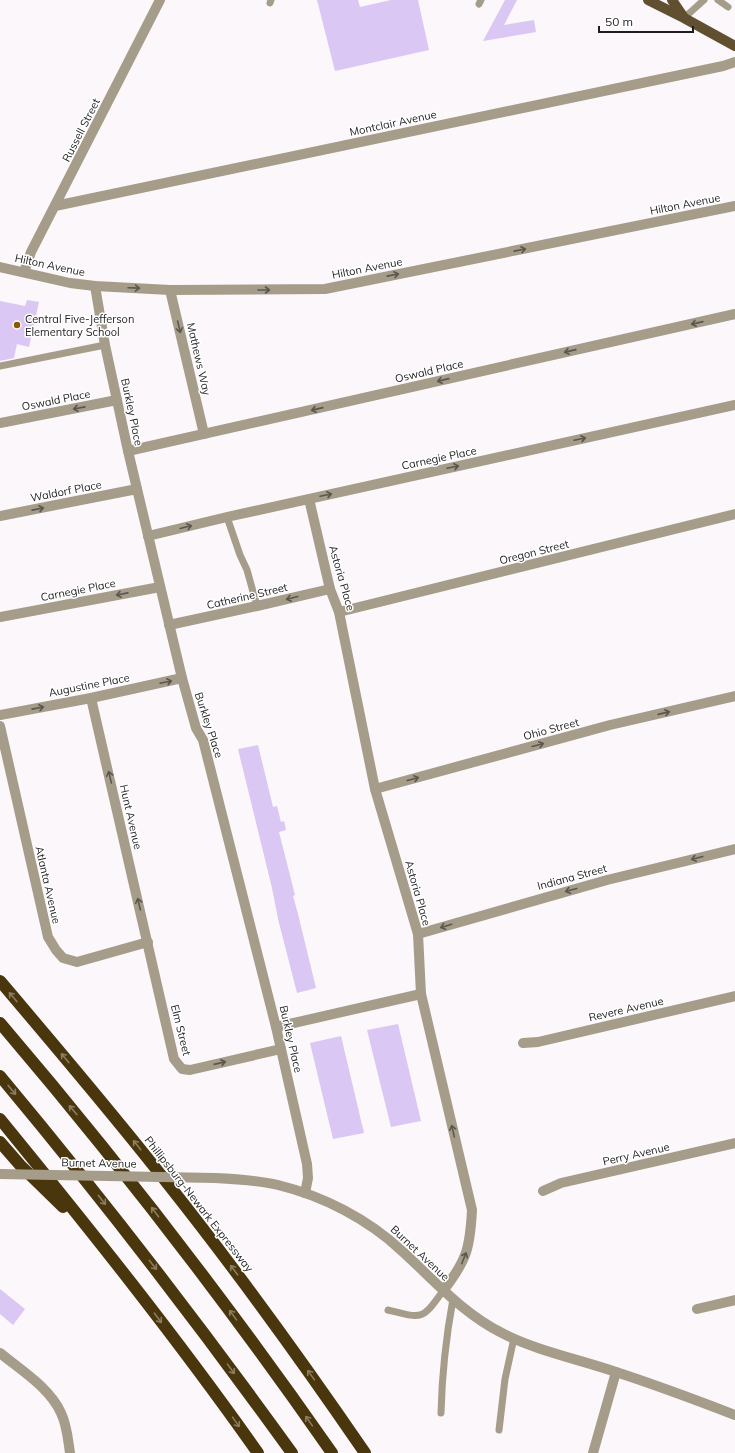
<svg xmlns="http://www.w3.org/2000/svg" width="735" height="1453" viewBox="0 0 735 1453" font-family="Mulish,sans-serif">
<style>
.building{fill:#dac7f3}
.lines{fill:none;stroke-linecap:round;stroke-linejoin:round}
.service{stroke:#a59c8a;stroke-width:7}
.minor{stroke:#a59c8a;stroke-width:10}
.tertiary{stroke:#a59c8a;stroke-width:10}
.primary{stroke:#615030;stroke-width:10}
.motorway{stroke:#49360c;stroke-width:12}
.tertiary-bridge{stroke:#a59c8a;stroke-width:10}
.oneway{stroke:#5b574f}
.oneway2{stroke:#897c61}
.poi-dot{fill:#8a5a00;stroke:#fff;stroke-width:1.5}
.labels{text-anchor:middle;stroke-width:3;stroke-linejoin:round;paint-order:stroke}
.street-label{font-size:11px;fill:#1f1e1f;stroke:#fff}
.poi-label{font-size:11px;fill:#1f1e1f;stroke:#fff;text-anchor:start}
</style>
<rect width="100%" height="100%" fill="#fbf7fb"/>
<!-- building -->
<g class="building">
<path d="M317,0H358L360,7L391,0H418L429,50L335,71Z"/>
<path d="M505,0H517L504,25L534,20L536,32L483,41Z"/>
<path d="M27,300L39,302L29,347L17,344L14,358L0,361V301L25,306Z"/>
<path d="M258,745L273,807L277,806L281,822L284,821L286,830L279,832L295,895L293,896L298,914L316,988L297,993L278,919L272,888L238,749Z"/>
<path d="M398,1024L421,1121L391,1127L367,1030Z"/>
<path d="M341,1036L364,1133L333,1139L310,1043Z"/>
<path d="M0,1289L25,1309L13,1325L0,1314Z"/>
</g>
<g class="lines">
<!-- service -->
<g class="service">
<path d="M718,0L728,7"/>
<path d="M270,3L271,0"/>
<path d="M479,4L481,0"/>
<path d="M684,18L704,0"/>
<path d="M0,366L105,345"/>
<path d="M227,517L240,555L247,570L257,606"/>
<path d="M388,1310C423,1319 422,1320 443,1291"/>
<path d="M441,1413C442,1374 446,1337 453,1299"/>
<path d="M499,1430L505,1379L514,1338"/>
</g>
<!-- minor -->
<g class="minor">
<path d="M55,206L723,66L735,62"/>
<path d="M0,267L70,283L95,286L170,290L325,289L735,206"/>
<path d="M24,272L31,252L160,0"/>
<path d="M95,286L105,345L128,451L182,678L196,728L203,740L276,1027L307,1164L308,1178L305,1193"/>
<path d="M170,290L204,434"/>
<path d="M0,423L117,400"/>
<path d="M128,451L735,314"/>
<path d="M309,499L330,589L339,612L375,789L418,934L421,994L472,1210C470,1248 467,1260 443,1291"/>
<path d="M0,516L137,489"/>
<path d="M148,536L227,517L735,405"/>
<path d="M339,612L735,514"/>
<path d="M0,617L160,587"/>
<path d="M169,625L257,606L330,589"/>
<path d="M91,698L174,1059L182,1069L190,1070L281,1049"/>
<path d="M0,715L91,698L182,678"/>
<path d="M0,726L48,937L56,950L63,958L77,962L148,942"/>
<path d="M375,789L610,725L735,696"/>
<path d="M418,934L607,880L735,849"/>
<path d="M276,1027L421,994"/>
<path d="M523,1043L538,1042L735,996"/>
<path d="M543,1191L561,1183L735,1143"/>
<path d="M697,1309L735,1300"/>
<path d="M0,1353C21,1370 50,1388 61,1413C67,1425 68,1440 70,1453"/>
<path d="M593,1453L616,1372"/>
</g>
<!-- tertiary -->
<path class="tertiary" d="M215,1178C236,1179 257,1180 278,1185C323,1196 368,1219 402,1251C434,1280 462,1313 502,1333C537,1351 578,1359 616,1372C656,1385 696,1400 735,1415"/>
<!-- primary -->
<g class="primary">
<path d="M648,0L684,18L735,46"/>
<path d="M672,0L683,16"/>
</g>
<!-- motorway -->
<g class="motorway">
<path d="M0,981C57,1048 114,1115 168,1184C237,1271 302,1361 365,1453"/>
<path d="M0,1023C118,1161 228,1304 332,1453"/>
<path d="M0,1076C102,1198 199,1324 292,1453"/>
<path d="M0,1119C89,1228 177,1338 258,1453"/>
<path d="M0,1142L20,1165L63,1207"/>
</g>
<!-- tertiary-bridge -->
<path class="tertiary-bridge" d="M0,1174L215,1178"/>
</g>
<!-- one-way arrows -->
<defs><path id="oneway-shaft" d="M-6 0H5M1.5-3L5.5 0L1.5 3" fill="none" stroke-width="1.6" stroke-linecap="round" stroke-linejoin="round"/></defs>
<g class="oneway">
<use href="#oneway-shaft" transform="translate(520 250) rotate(-11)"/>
<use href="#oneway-shaft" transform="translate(393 275) rotate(-11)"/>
<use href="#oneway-shaft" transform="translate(134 288) rotate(2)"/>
<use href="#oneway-shaft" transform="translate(264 290)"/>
<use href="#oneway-shaft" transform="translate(697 323) rotate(167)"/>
<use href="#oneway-shaft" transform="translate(179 327) rotate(77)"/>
<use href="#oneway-shaft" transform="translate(570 351) rotate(167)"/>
<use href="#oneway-shaft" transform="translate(443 380) rotate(167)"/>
<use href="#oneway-shaft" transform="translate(79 408) rotate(169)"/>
<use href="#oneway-shaft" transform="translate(317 409) rotate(167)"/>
<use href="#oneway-shaft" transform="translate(580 439) rotate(-12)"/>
<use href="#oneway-shaft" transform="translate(453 467) rotate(-12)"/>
<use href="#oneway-shaft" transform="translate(326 495) rotate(-12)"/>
<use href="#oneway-shaft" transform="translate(38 509) rotate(-11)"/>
<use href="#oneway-shaft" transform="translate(186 527) rotate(-14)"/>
<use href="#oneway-shaft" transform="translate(122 594) rotate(169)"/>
<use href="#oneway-shaft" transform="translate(292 598) rotate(166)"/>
<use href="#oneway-shaft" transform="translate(166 682) rotate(-12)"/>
<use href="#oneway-shaft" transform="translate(38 708) rotate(-11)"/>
<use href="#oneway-shaft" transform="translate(664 713) rotate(-13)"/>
<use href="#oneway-shaft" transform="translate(538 745) rotate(-15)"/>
<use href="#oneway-shaft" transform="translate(110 777) rotate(-103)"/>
<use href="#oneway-shaft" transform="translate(413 779) rotate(-15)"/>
<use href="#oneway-shaft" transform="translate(697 858) rotate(166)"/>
<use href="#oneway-shaft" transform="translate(571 890) rotate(165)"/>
<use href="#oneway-shaft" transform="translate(139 904) rotate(-103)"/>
<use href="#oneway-shaft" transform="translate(446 926) rotate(163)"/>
<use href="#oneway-shaft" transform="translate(220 1063) rotate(-13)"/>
<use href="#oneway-shaft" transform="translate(453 1131) rotate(-103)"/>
<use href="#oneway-shaft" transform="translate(464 1258) rotate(-68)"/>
</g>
<g class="oneway2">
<use href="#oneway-shaft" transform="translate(13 997) rotate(-130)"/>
<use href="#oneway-shaft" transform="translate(65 1058) rotate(-130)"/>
<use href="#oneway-shaft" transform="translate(12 1090) rotate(50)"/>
<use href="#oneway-shaft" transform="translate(73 1110) rotate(-130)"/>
<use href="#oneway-shaft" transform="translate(137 1145) rotate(-129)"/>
<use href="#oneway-shaft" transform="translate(102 1200) rotate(52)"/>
<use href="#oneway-shaft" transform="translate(155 1212) rotate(-127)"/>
<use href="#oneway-shaft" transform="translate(153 1265) rotate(52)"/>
<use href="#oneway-shaft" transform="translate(234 1270) rotate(-127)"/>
<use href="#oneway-shaft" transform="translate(233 1315) rotate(-126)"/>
<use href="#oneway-shaft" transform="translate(158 1318) rotate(53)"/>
<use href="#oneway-shaft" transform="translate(231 1369) rotate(54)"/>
<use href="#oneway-shaft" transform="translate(311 1375) rotate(-125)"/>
<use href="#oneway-shaft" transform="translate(309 1421) rotate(-125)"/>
<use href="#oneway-shaft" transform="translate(236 1422) rotate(55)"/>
</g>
<!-- markers -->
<circle class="poi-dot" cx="17" cy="325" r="4"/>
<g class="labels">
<!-- street labels -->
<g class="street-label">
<text transform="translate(393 123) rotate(-12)" y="4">Montclair Avenue</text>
<text transform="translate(81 130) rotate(-63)" y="4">Russell Street</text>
<text transform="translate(685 204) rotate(-11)" y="4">Hilton Avenue</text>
<text transform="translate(50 265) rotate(12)" y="4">Hilton Avenue</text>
<text transform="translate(367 268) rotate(-11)" y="4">Hilton Avenue</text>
<text transform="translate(199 359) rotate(77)" y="4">Mathews Way</text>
<text transform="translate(429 371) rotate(-13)" y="4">Oswald Place</text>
<text transform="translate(56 400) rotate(-11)" y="4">Oswald Place</text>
<text transform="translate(132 412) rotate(78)" y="4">Burkley Place</text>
<text transform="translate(439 458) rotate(-12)" y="4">Carnegie Place</text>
<text transform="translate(66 491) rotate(-11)" y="4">Waldorf Place</text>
<text transform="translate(534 552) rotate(-14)" y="4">Oregon Street</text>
<text transform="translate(342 578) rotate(74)" y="4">Astoria Place</text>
<text transform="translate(78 590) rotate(-11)" y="4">Carnegie Place</text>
<text transform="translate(247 596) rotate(-13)" y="4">Catherine Street</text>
<text transform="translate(89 685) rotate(-11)" y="4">Augustine Place</text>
<text transform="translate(209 725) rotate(72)" y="4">Burkley Place</text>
<text transform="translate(551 729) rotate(-15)" y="4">Ohio Street</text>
<text transform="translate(131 817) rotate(77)" y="4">Hunt Avenue</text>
<text transform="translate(572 877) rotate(-15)" y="4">Indiana Street</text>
<text transform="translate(48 885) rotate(77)" y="4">Atlanta Avenue</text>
<text transform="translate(418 893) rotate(74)" y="4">Astoria Place</text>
<text transform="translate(626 1009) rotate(-13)" y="4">Revere Avenue</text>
<text transform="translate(181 1030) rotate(76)" y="4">Elm Street</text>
<text transform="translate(291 1039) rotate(77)" y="4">Burkley Place</text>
<text transform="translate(636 1154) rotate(-13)" y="4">Perry Avenue</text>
<text transform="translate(99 1163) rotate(1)" y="4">Burnet Avenue</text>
<text transform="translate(199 1204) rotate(52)" y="4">Phillipsburg-Newark Expressway</text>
<text transform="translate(420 1253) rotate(43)" y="4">Burnet Avenue</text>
</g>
<!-- poi labels -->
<g class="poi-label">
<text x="25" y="323">Central Five-Jefferson<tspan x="25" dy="13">Elementary School</tspan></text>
</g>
</g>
<!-- scale -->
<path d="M599 26v6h94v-6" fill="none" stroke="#1f1e1f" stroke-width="2"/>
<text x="605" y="26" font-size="12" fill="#1f1e1f" stroke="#ffffff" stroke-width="3" paint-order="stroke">50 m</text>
</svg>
